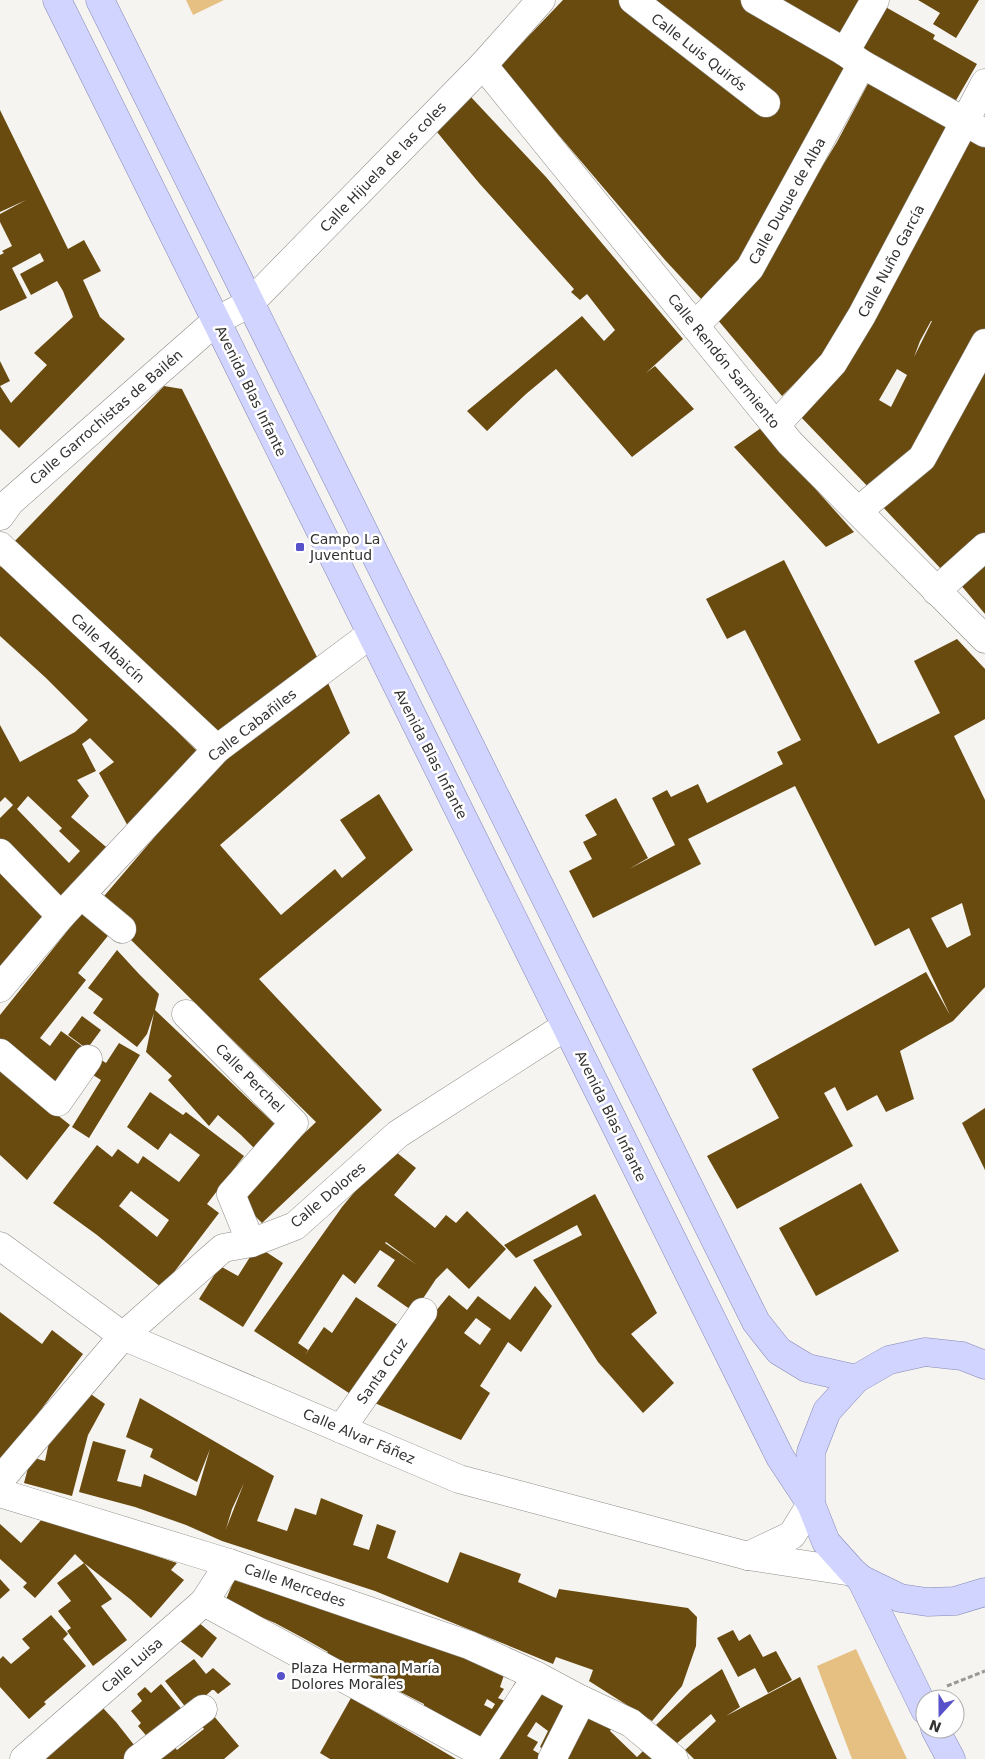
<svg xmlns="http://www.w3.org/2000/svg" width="985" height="1759" viewBox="0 0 985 1759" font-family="'DejaVu Sans',sans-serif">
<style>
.green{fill:#e6c082}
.building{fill:#694b10;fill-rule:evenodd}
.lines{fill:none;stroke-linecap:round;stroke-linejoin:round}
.minor-casing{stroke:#8e8c89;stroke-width:29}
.major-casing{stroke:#8588b6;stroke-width:29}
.path{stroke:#9b9997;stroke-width:3;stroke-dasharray:5 2.5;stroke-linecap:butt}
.minor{stroke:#fff;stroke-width:28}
.major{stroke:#d0d4fe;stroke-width:28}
.poi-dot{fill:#5852ca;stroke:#fff;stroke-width:2}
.labels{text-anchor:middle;stroke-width:5;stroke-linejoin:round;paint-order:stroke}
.street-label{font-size:14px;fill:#333231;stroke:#fff}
.poi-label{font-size:14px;fill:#333231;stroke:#fff;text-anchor:start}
</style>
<rect width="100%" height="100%" fill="#f6f4f0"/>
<!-- green -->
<g class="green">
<path d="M186,0H224L193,15Z"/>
<path d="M856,1649L907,1759H852L817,1666Z"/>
</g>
<!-- building -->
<g class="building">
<path d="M563,0H740L851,66L738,264L704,302L665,260L500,66Z"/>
<path d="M781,0H863L842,36Z"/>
<path d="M918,0H979L956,38L933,24L940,13Z"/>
<path d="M882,5L935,35L933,39L977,64L955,102L858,46Z"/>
<path d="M871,78L953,126L868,284L820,359L782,396L717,319L807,191L837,142Z"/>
<path d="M470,96L546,177L683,339L646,373L655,366L694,409L632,457L556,369L526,394L487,431L467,411L582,316L604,341L615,330L587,294L580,300L571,292L574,289L479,183L437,132Z"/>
<path d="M0,110L68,249L84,240L101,271L83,280L100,317L125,339L19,448L0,429V361L10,381L0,386L11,403L47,365L34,353L73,317L63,291L57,281L31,295L20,274L44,261L40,253L12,268L27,298L0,311V255L4,253L2,251L12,246L0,222V214L26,200L0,212Z"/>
<path d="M967,133L985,143V337L926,440L872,491L799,415ZM931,321H932L914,357L920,341ZM897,369L907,375L891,407L879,400Z"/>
<path d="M985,363V534L942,570L880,504Z"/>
<path d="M164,386L182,389L318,659L211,736L13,543Z"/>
<path d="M761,428L854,532L826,547L734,447Z"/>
<path d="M784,560L878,744L940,713L914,661L957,639L985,669V719L954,736L985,800V987L953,1021L900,1051L914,1099L886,1112L877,1095L847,1111L835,1087L824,1093L853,1146L737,1209L707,1156L779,1118L752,1069L926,972L950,1015L909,928L875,946L795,786L688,839L701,864L593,918L569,871L592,859L583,842L597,835L585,815L616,798L648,858L629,869L675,845L652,798L667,790L671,797L698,784L707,803L783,764L777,752L801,740L745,630L727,639L706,599ZM962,903L971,935L947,948L931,918Z"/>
<path d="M985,562V614L960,584Z"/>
<path d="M2,565L143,697L201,755L130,830L99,773L114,762L90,738L82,744L96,771L77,780L89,796L71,817L112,852L62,907L0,846V818L13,805L5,797L0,802V725L20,762L75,732L88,720L46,678L0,636V567ZM28,796L62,828L59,831L80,851L69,863L17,809Z"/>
<path d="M328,683L350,733L220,845L281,915L335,869L342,878L366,858L340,820L379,794L413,850L259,979L382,1110L262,1223L237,1198L316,1122L131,940V925L99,902L223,757Z"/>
<path d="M0,872L43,917L0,972Z"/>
<path d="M84,910L111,932L78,973L86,980L40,1038L50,1046L61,1031L90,1052L63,1091L0,1043V1015Z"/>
<path d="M117,950L139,974L159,994L155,1010L281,1130L260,1154L241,1135L218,1115L209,1126L168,1080L172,1076L146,1052L154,1013L147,1034L137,1047L93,1013L103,999L88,988Z"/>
<path d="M82,1016L101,1030L87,1049L68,1035Z"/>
<path d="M119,1043L140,1055L89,1138L72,1127L101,1080L85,1070L95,1056L106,1063Z"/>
<path d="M0,1069L70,1125L27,1180L0,1155Z"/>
<path d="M150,1092L183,1115L186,1112L244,1156L207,1204L219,1213L162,1288L97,1235L53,1203L97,1145L112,1157L118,1149L138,1164L143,1156L179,1182L200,1155L170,1133L158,1150L127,1127ZM131,1191L169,1220L157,1237L119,1206Z"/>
<path d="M985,1108V1170L962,1123Z"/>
<path d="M391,1148L416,1168L394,1195L435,1228L446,1215L456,1223L467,1211L506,1249L469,1289L447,1268L436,1279L414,1312L377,1286L395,1260L380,1250L355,1284L343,1274L298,1343L308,1350L305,1355L324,1327L332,1333L356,1297L402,1328L355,1397L254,1331L342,1207ZM386,1242L417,1265L385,1243Z"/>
<path d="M861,1183L899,1251L816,1296L779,1228Z"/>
<path d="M595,1194L657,1313L631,1334L674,1383L643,1413L598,1362L533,1260L582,1235L577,1225L516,1258L504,1245Z"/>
<path d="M257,1246L283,1263L243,1327L199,1299L220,1266L238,1276Z"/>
<path d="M535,1286L552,1306L521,1352L508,1342L480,1386L490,1393L461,1440L370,1401L421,1329L449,1295L467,1310L478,1296L510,1320ZM476,1318L491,1329L480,1345L464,1333Z"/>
<path d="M0,1312L42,1344L52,1330L83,1354L0,1464Z"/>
<path d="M85,1390L105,1404L88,1435L72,1496L24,1483L31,1457L45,1461L51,1433Z"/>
<path d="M140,1398L274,1476L257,1521L287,1531L295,1508L316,1515L321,1498L363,1515L353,1545L369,1550L377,1524L396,1531L387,1558L448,1583L460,1552L521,1574L518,1582L556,1598L559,1589L688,1608L697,1617L696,1646L682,1686L652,1721L589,1681L593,1670L556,1657L553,1664L375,1591L222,1541L186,1525L135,1507L79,1492L93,1441L126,1450L117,1481L141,1487L144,1474L196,1496L210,1449L197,1482L150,1457L153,1449L126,1437ZM244,1483L226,1529L232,1509Z"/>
<path d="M43,1518L177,1563L171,1570L184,1580L151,1618L130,1599L84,1563L112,1599L101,1606L127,1640L93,1666L67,1631L71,1628L58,1611L71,1601L57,1583L84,1563L75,1554L35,1598L23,1587L27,1583L0,1559V1524L21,1543Z"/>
<path d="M0,1579L10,1590L0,1599Z"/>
<path d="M234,1580L402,1635L453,1653L504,1675L500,1687L504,1689L498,1698L505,1701L516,1681L524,1685L487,1743L424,1706V1704L326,1654L328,1652L305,1639L275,1623L225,1602ZM487,1699L495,1704L492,1709L484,1705Z"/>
<path d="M51,1615L68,1634L63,1639L86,1666L44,1702L46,1704L29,1719L0,1687V1659L3,1656L11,1664L30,1648L22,1639Z"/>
<path d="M198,1622L217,1638L202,1658L180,1641Z"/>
<path d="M733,1630L739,1641L750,1634L763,1657L776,1651L792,1680L768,1693L755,1668L738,1677L717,1638Z"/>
<path d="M194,1659L206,1674L213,1668L231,1684L218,1694L214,1690H212L202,1699L191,1714L165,1681Z"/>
<path d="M722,1669L740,1707L726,1716L800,1677L837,1759H694L685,1750L716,1721L711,1714L676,1744L656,1725L692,1690Z"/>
<path d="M161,1684L184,1712L150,1740L138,1726L141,1723L131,1711L142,1701L137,1694L145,1687L151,1693Z"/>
<path d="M536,1690L571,1707L545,1750L540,1747L548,1731L536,1722L527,1736L538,1742L533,1750L543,1756L541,1759H490Z"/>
<path d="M351,1698L417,1736L456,1759H330L320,1753Z"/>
<path d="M103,1708L116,1722L138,1750L126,1759H46Z"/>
<path d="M208,1709L239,1746L224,1759H146L169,1740L177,1750L204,1729L196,1718Z"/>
<path d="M591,1714L612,1727L610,1731L637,1757L648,1746L662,1759H558Z"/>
</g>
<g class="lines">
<defs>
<g id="minor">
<path d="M633,0L766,103"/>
<path d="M755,0L845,52L862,64L985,133"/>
<path d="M845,52L875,0"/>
<path d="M483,65L790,443L985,639"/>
<path d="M695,326L750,268L862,64"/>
<path d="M776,425L833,363L862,315L985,83"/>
<path d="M858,511L922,458L985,343"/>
<path d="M0,516L10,502L216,321L250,303L483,65L541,0"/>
<path d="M0,546L217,749"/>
<path d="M936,591L985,547"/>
<path d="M0,853L61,916"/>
<path d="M81,895L122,929"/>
<path d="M0,988L61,916L217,749L371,634"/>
<path d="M186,1014L294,1123L231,1194L251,1243"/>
<path d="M0,1053L58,1102L88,1059"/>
<path d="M0,1246L123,1336L459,1479L748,1556L853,1572"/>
<path d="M341,1429L423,1312"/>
<path d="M0,1480L123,1336L223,1248L251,1243L295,1226L398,1134L566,1026"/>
<path d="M0,1493L229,1563L469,1645L537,1676L582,1700L631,1723L674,1759"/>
<path d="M748,1556L792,1535L811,1504"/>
<path d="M204,1602L485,1755L537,1676"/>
<path d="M24,1759L204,1602L229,1563"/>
<path d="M138,1759L203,1709"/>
<path d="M552,1759L582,1700"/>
</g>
<g id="major">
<path d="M57,0L780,1457L811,1504"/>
<path d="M100,0L756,1322L779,1351L807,1368L856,1379"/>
<path d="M985,1365L962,1356L925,1352L889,1360L856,1379L827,1411L811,1452V1504L826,1542L853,1572L861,1579L900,1598L927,1602L955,1601L985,1592"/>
<path d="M861,1579L925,1710"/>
<path d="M935,1729L951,1759"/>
</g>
</defs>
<!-- minor casing -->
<use href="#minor" class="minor-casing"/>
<!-- major casing -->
<use href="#major" class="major-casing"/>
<!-- path -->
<path class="path" d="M947,1686L985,1671"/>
<!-- minor -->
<use href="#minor" class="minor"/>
<!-- major -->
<use href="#major" class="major"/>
</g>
<!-- markers -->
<g class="poi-dot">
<rect x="295" y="542" width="10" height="10" rx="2.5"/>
<circle cx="281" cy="1676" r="5"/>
</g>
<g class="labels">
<!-- street labels -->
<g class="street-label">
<text transform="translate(699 52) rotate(38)" y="5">Calle Luis Quirós</text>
<text transform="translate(383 167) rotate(-46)" y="5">Calle Hijuela de las coles</text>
<text transform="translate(787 201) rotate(-61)" y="5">Calle Duque de Alba</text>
<text transform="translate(891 261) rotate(-62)" y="5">Calle Nuño García</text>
<text transform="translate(724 361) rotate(51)" y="5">Calle Rendón Sarmiento</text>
<text transform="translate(251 391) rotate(64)" y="5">Avenida Blas Infante</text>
<text transform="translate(106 417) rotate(-41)" y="5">Calle Garrochistas de Bailén</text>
<text transform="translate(108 648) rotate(43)" y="5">Calle Albaicín</text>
<text transform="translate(252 725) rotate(-38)" y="5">Calle Cabañiles</text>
<text transform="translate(431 754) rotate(63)" y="5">Avenida Blas Infante</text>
<text transform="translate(250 1078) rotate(45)" y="5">Calle Perchel</text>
<text transform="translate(611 1116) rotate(64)" y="5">Avenida Blas Infante</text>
<text transform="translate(328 1195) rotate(-40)" y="5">Calle Dolores</text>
<text transform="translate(382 1371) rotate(-55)" y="5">Santa Cruz</text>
<text transform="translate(359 1436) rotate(23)" y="5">Calle Alvar Fáñez</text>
<text transform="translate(295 1585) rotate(19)" y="5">Calle Mercedes</text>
<text transform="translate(132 1665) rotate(-41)" y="5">Calle Luisa</text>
</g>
<!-- poi labels -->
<g class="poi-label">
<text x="310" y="544">Campo La<tspan x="310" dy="16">Juventud</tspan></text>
<text x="291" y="1673">Plaza Hermana María<tspan x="291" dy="16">Dolores Morales</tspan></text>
</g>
</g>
<!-- north arrow -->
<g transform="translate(940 1714) rotate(201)"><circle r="24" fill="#ffffff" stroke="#adadad"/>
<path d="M0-4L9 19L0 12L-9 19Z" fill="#5852ca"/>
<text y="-8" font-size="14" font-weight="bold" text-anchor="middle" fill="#333231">N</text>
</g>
</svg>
